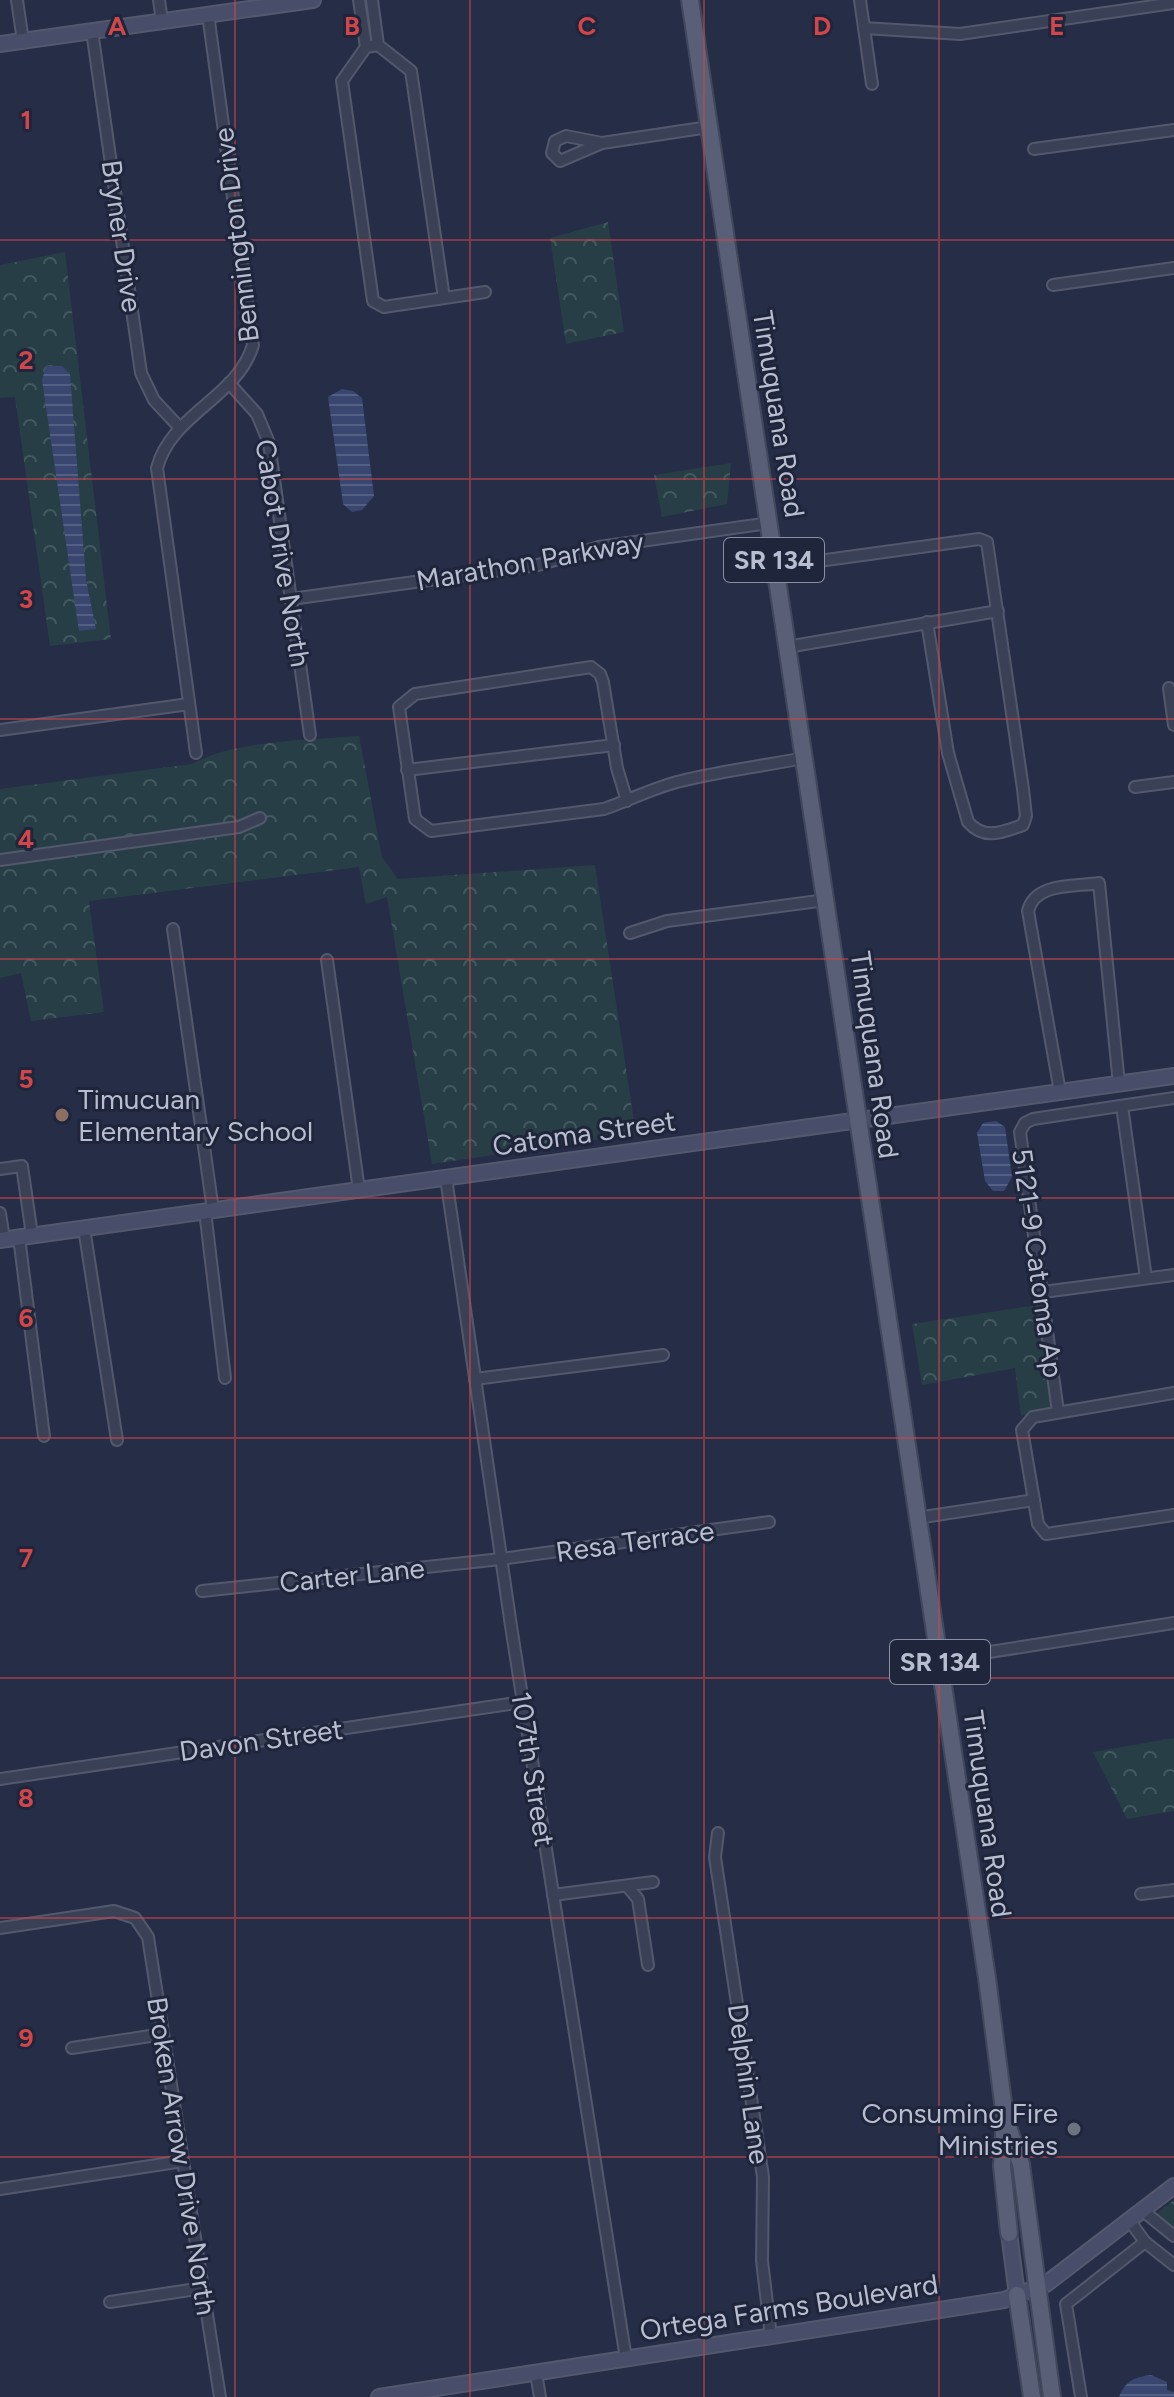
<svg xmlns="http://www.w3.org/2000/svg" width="1174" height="2397" viewBox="0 0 1174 2397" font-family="Figtree,sans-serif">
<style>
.forest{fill:url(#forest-crowns);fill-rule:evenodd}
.water{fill:url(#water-rules)}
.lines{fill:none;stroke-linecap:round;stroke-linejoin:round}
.street-casing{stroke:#53586d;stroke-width:14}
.secondary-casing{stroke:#53586d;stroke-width:18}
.primary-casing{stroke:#41475c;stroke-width:20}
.street{stroke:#3a4156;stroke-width:10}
.secondary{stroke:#484e69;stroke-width:14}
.primary{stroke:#585f76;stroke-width:16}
.grid{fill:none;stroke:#d04649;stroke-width:2;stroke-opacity:0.55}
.education-dot{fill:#8d6e63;stroke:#1f253b;stroke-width:3}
.worship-dot{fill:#6b7280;stroke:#1f253b;stroke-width:3}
.labels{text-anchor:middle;stroke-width:6;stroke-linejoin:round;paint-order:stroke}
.shield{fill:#1f253b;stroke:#8a8fa3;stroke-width:2}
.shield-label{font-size:26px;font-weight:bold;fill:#b8bdcf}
.street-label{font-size:28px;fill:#b8bdcf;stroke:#1f253b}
.poi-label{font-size:28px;fill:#b8bdcf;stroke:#1f253b;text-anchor:start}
.grid-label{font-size:26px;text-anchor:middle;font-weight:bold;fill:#d04649;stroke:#1f253b;stroke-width:6;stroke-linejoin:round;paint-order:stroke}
</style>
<defs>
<pattern id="forest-crowns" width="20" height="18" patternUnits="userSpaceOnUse" patternTransform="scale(2)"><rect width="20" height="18" fill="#273e47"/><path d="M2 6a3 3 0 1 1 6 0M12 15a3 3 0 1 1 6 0" fill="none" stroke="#445860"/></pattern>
<pattern id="water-rules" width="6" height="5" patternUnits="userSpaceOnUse" patternTransform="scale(2)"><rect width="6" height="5" fill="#394770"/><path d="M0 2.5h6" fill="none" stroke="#546083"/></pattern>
</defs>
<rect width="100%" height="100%" fill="#252d47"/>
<!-- forest -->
<g class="forest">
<path d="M608,222L624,332L566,344L550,238Z"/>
<path d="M65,252L111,639L50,646L15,397L0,398V265ZM86,579L96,629L79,631L78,612Z"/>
<path d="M731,463L727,504L662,517L654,475Z"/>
<path d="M359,736L382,857L398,879L595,865L636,1134L432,1164L387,897L366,904L359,867L89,901L104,1012L31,1021L21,973L0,978V789L192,764C235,740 309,740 359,736Z"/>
<path d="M1037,1305L1051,1407L1021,1416L1015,1368L922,1385L912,1324Z"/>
<path d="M1174,1738V1811L1127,1819L1093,1752Z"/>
<path d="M1174,2200V2230L1155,2215Z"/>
</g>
<!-- water -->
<g class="water">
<path d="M46,366H62L70,374L86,579L96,629L79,631L42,380Z"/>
<path d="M342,389L353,391L362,398L374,496L362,510L352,512L343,504L328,397Z"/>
<path d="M996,1121L1005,1127L1012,1177L1004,1191H993L985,1181L977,1133L983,1123Z"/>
<path d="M1151,2375L1167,2382V2390L1174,2392V2397H1119C1125,2381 1135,2377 1151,2375Z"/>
</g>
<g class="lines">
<defs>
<g id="street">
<path d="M17,0L23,41"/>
<path d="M159,0L162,21"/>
<path d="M359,0L366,47"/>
<path d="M372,0L378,45L411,71L444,298"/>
<path d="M860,0L872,84"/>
<path d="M864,28L960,34L1174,3"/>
<path d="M92,31L141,373L154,400L180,428"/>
<path d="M378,45L366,47L342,81L373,301L384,307L485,292"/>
<path d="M602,143L560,161L552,153L555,141L566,136L602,143L709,127"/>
<path d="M1034,149L1174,130"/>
<path d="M1053,285L1174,268"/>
<path d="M229,383L257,414L269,443L310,735"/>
<path d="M775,567L979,539L987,542L1023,789L1026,816L1023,825C1002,832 985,841 968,822L948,753L927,622"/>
<path d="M291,599L538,565L599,547L769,523"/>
<path d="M787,647L998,611"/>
<path d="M1169,688L1174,725"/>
<path d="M0,730L189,704"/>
<path d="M196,753L157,468C171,414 238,397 253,345L208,14"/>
<path d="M407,770L614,745"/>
<path d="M1135,787L1174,782"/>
<path d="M627,801L617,768L603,682L600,674L591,667L415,694L399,707L415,819L431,831L604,809C630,800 655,787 681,781C722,771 763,766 804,758"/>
<path d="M0,860L239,827L260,818"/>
<path d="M173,929L213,1210"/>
<path d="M630,933L667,921L826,900"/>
<path d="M327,960L359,1190"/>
<path d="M1060,1092L1028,911C1035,882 1075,887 1099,883L1119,1084"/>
<path d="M1122,1106L1146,1278"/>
<path d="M0,1169L22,1166L32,1235"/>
<path d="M446,1178L511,1626L626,2359"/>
<path d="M205,1211L225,1378"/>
<path d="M0,1213L4,1239"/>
<path d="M84,1228L117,1440"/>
<path d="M19,1237L44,1436"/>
<path d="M1043,1292L1174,1275"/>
<path d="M475,1379L663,1355"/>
<path d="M1174,1393L1033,1417L1022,1430L1038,1524L1046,1534L1174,1515"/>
<path d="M1058,1412L1020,1132L1025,1123L1033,1119L1174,1098"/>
<path d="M917,1518L1034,1500"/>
<path d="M202,1591L501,1559L769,1522"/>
<path d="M939,1660L1174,1623"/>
<path d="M0,1779L523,1702"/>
<path d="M718,1833L715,1857L763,2177L762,2261L771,2336"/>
<path d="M627,1886L638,1899L648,1965"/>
<path d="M1141,1894L1174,1890"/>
<path d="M553,1895L653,1882"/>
<path d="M0,1928L114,1911L135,1918L148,1937L220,2397"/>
<path d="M72,2048L163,2034"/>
<path d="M0,2189L183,2161"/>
<path d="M1142,2210L1174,2236"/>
<path d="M1145,2242L1174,2265"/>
<path d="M110,2302L203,2288"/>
<path d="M536,2373L540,2397"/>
<path d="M1081,2397L1066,2304L1145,2242L1129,2220"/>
</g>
<g id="secondary">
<path d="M0,44L313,0"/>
<path d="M0,1240L1174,1076"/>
<path d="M1009,2233L1017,2295"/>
<path d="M379,2397L1004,2300L1046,2284L1174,2186"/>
</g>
<g id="primary">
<path d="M690,0L987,1978L1005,2118L1002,2166L1009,2233"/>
<path d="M1008,2127L1021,2164L1052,2397"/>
<path d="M1017,2295L1032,2397"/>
</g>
</defs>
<!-- street casing -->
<use href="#street" class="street-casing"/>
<!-- secondary casing -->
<use href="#secondary" class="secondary-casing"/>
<!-- primary casing -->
<use href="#primary" class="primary-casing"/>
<!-- street -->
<use href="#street" class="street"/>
<!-- secondary -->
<use href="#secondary" class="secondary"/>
<!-- primary -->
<use href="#primary" class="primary"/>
</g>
<!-- grid -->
<path class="grid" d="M235,0V2397M470,0V2397M704,0V2397M939,0V2397M0,240H1174M0,479H1174M0,719H1174M0,959H1174M0,1198H1174M0,1438H1174M0,1678H1174M0,1918H1174M0,2157H1174"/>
<!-- markers -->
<circle class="education-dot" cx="62" cy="1115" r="8"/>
<circle class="worship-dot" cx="1074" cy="2129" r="8"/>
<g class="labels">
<!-- shield labels -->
<g class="shield">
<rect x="724" y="538" width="100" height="44" rx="6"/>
<rect x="890" y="1640" width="100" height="44" rx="6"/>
</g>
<g class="shield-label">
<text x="774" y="569">SR 134</text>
<text x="940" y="1671">SR 134</text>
</g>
<!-- street labels -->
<g class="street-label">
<text transform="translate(236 235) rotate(-97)" y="10">Bennington Drive</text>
<text transform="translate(122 236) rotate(82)" y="10">Bryner Drive</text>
<text transform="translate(779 414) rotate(81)" y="10">Timuquana Road</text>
<text transform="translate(283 553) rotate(81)" y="10">Cabot Drive North</text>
<text transform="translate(530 561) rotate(-10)" y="10">Marathon Parkway</text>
<text transform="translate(875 1055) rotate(82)" y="10">Timuquana Road</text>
<text transform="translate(584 1133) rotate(-8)" y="10">Catoma Street</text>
<text transform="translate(1038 1263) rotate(82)" y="10">5121-9 Catoma Ap</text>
<text transform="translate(635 1541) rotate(-8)" y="10">Resa Terrace</text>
<text transform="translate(352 1575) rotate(-6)" y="10">Carter Lane</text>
<text transform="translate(261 1740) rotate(-8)" y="10">Davon Street</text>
<text transform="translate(533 1769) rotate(81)" y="10">107th Street</text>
<text transform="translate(988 1814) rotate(82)" y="10">Timuquana Road</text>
<text transform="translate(749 2084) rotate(82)" y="10">Delphin Lane</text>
<text transform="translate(182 2156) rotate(81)" y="10">Broken Arrow Drive North</text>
<text transform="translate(789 2307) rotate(-9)" y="10">Ortega Farms Boulevard</text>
</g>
<!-- poi labels -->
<g class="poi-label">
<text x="78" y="1109">Timucuan<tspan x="78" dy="32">Elementary School</tspan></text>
<text x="1058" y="2123" text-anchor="end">Consuming Fire<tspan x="1058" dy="32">Ministries</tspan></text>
</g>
</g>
<g class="grid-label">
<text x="117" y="35">A</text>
<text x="352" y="35">B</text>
<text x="587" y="35">C</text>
<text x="822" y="35">D</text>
<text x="1057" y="35">E</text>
<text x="26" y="129">1</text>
<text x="26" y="369">2</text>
<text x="26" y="608">3</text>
<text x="26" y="848">4</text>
<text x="26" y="1088">5</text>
<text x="26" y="1327">6</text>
<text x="26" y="1567">7</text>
<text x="26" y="1807">8</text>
<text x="26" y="2047">9</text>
</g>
</svg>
